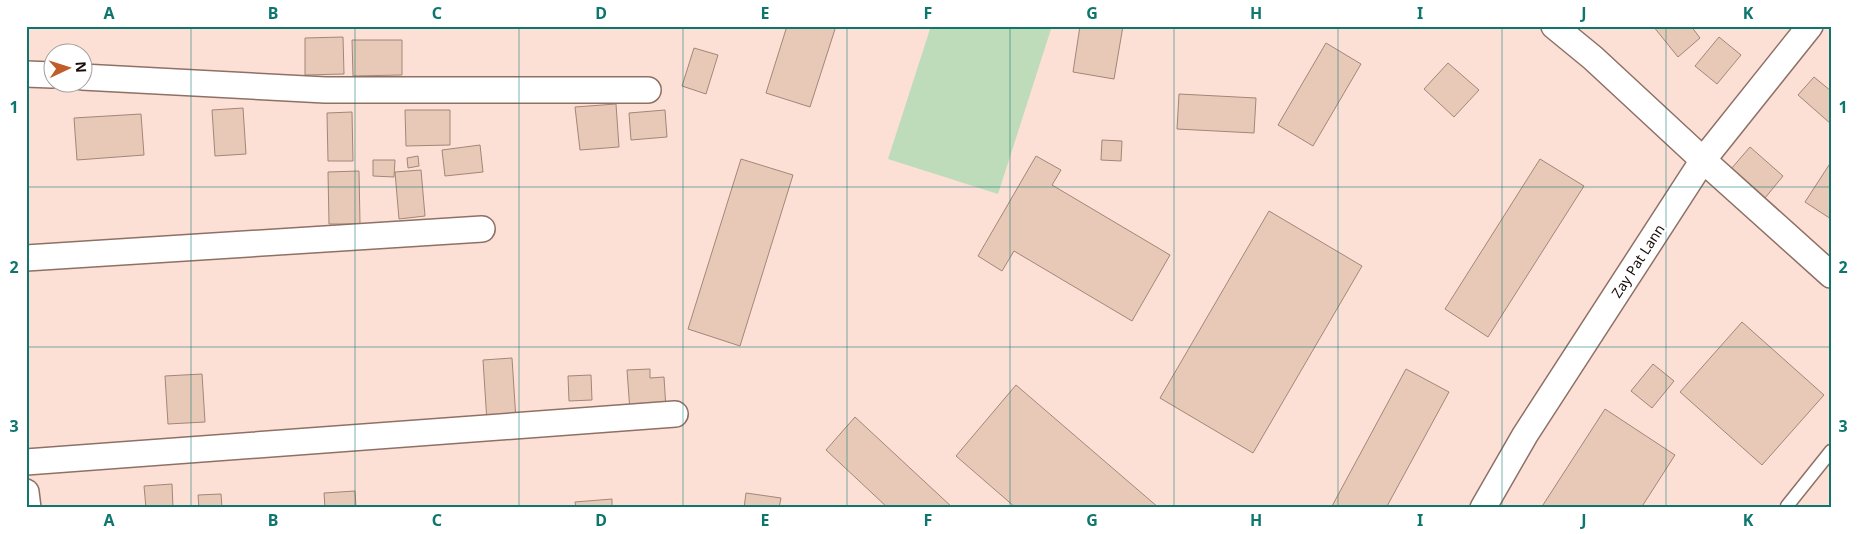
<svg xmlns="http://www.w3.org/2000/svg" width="1857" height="534" viewBox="0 0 1857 534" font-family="'Noto Sans',sans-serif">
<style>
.green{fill:#bedbba}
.building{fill:#e8c9b8;stroke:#a48677}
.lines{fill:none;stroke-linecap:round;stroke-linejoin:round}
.service-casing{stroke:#8f7065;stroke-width:15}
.minor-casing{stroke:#8f7065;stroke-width:28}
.service{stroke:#fff;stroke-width:12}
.minor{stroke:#fff;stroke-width:25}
.grid{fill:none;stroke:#0f766e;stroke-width:1;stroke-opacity:0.55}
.labels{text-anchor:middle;stroke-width:4.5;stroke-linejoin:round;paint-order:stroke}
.street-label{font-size:14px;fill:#190d09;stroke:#fff}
.neatline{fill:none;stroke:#0f766e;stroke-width:2}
.grid-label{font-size:16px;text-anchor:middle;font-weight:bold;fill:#0f766e}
</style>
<rect width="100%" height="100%" fill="#fce0d6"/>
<!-- green -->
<path class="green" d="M931,26H1052L998,194L888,159Z"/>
<!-- building -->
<g class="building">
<path d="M787,26H836L810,107L766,93Z"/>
<path d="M1080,26H1123L1114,79L1073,72Z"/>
<path d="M1653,26H1691L1700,38L1678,57Z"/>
<path d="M343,37L344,74L305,75V38Z"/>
<path d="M1719,37L1741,55L1717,84L1695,66Z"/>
<path d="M352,40H402V75L353,76Z"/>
<path d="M1326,43L1361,64L1313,146L1278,125Z"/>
<path d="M694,48L718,55L706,94L682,86Z"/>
<path d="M1448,63L1479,90L1454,117L1424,89Z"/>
<path d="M1814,77L1831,91V124L1798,95Z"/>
<path d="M1179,94L1256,98L1254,133L1177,129Z"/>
<path d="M616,104L619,147L580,150L575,107Z"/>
<path d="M243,108L246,154L215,156L212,110Z"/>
<path d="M405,110H450V145L406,146Z"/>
<path d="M665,110L667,137L631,140L629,113Z"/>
<path d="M352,112L353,161H328L327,113Z"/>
<path d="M141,114L144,155L77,160L74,118Z"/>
<path d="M1102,140L1122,141L1121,161L1101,160Z"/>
<path d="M480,145L483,172L445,176L442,150Z"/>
<path d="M1750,147L1783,176L1765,198L1731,169Z"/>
<path d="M418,156L419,166L408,168L407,158Z"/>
<path d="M1036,156L1061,170L1052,185L1170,255L1132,321L1014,251L1002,271L978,256Z"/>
<path d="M741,159L793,175L740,346L688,329Z"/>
<path d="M1540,159L1584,186L1488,337L1445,309Z"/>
<path d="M373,160H395L394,177L373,176Z"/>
<path d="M1831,162V219L1805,202Z"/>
<path d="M421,170L425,216L399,219L395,172Z"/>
<path d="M359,171L360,224H329L328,172Z"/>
<path d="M1269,211L1362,266L1253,453L1160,398Z"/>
<path d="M1742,322L1824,395L1762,465L1680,392Z"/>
<path d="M512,358L516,420L487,422L483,360Z"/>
<path d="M1653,364L1674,381L1652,408L1631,391Z"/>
<path d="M650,369V378L664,377L666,409L630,411L627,370Z"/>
<path d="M1406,369L1449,392L1386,508H1331Z"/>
<path d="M202,374L205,422L168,424L165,376Z"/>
<path d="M591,375L592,400L569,401L568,376Z"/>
<path d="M1016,385L1159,508H1016L956,456Z"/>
<path d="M1605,409L1675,455L1641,508H1541Z"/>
<path d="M855,417L953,508H888L826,450Z"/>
<path d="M172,484L173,508H146L144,486Z"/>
<path d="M355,491L356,508H325L324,493Z"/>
<path d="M746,493L781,498L779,508H744Z"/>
<path d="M221,494L222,508H199L198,495Z"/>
<path d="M612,499V508H576L575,502Z"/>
</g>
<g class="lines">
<defs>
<path id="service" d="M1789,508L1787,506L1831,451"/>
<g id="minor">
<path d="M1554,26L1593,58L1703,160L1831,275"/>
<path d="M26,74L52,75"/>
<path d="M82,77L325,90H648"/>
<path d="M26,258L482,229"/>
<path d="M26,462L675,414"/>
<path d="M26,492L28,508"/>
<path d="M1483,508L1525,435L1703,160L1810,26"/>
</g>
</defs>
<!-- service casing -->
<use href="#service" class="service-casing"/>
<!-- minor casing -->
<use href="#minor" class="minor-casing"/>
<!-- service -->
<use href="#service" class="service"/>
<!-- minor -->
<use href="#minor" class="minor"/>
</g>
<!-- grid -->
<path class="grid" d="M191,26V508M355,26V508M519,26V508M683,26V508M847,26V508M1010,26V508M1174,26V508M1338,26V508M1502,26V508M1666,26V508M26,187H1831M26,347H1831"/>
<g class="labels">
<!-- street labels -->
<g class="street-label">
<text transform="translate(1638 261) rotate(-57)" y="5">Zay Pat Lann</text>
</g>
</g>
<!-- border -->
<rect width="1857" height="534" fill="none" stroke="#ffffff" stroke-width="55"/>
<!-- north arrow -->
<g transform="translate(68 68) rotate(86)"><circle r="24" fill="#ffffff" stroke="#a39e9d"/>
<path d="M0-4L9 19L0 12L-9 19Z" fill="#c15d28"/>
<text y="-8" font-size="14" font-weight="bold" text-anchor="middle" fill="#190d09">N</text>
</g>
<rect x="28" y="28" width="1802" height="478" class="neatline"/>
<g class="grid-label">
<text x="109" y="19">A</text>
<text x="273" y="19">B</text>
<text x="437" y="19">C</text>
<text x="601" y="19">D</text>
<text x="765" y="19">E</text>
<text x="928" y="19">F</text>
<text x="1092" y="19">G</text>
<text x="1256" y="19">H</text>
<text x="1420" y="19">I</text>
<text x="1584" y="19">J</text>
<text x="1748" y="19">K</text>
<text x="14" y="113">1</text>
<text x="1843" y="113">1</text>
<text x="14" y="273">2</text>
<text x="1843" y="273">2</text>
<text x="14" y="432">3</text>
<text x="1843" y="432">3</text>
<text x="109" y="526">A</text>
<text x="273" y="526">B</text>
<text x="437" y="526">C</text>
<text x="601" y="526">D</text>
<text x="765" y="526">E</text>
<text x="928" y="526">F</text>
<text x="1092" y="526">G</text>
<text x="1256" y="526">H</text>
<text x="1420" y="526">I</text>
<text x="1584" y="526">J</text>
<text x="1748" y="526">K</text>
</g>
</svg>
